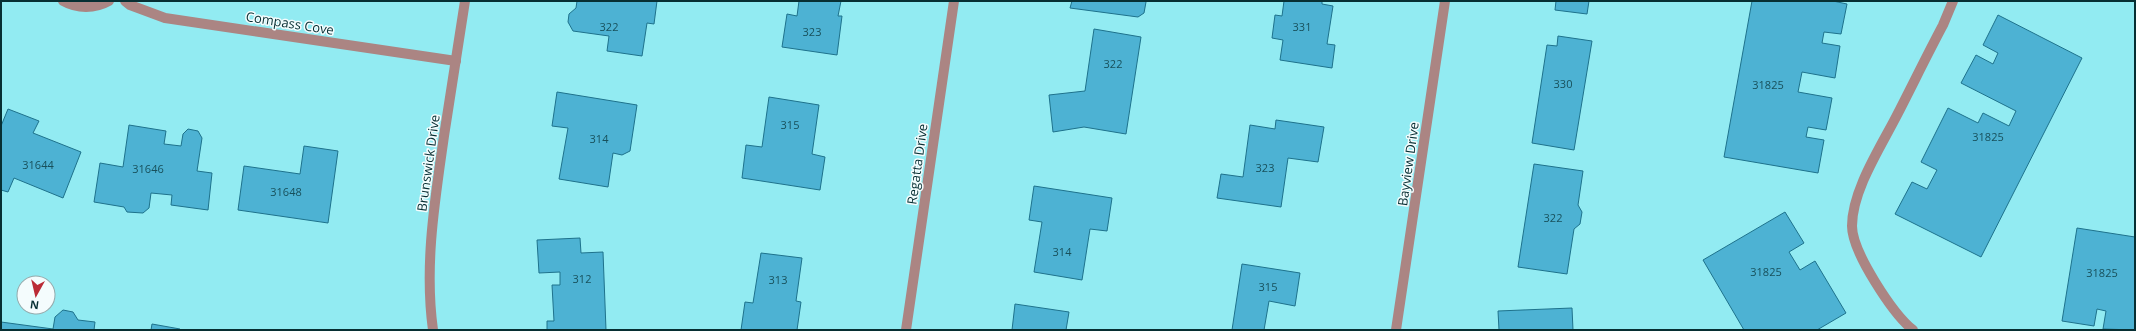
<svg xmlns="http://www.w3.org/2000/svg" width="2136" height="331" viewBox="0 0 2136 331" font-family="'Open Sans',sans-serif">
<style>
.building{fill:#4db2d3;stroke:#1e728c}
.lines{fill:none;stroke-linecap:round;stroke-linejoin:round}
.street{stroke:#ab8583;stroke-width:10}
.labels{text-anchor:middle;stroke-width:3;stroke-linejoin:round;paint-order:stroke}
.number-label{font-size:11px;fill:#18505b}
.street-label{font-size:13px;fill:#072f33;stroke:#f4fcfd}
</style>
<rect width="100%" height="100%" fill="#92ebf2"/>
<!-- building -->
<g class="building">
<path d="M577,1H657L654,24L647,23L642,56L607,51L609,36L573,31L568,22L569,14L576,8Z"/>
<path d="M799,1H841L838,16H842L837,55L782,47L787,14L797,16Z"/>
<path d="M1072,1H1146V2L1144,13L1138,17L1070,8Z"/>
<path d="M1284,1H1322V4L1333,6L1327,44L1335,45L1332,68L1280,60L1283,40L1272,38L1275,15L1282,16Z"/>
<path d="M1556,1H1589L1587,14L1555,10Z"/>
<path d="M1752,1H1833L1847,4L1841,34L1824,32L1822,43L1840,46L1835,78L1802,72L1798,92L1832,98L1826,130L1808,127L1806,137L1824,140L1818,173L1724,157Z"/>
<path d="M1998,15L2082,58L1981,257L1895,214L1912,182L1927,189L1937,170L1921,162L1948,108L1978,123L1983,113L2009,126L2016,111L1961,83L1976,55L1993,64L1998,53L1983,45Z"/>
<path d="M1094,29L1141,37L1126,134L1084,127L1053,132L1049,95L1085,91Z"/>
<path d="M1558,36L1592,41L1574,150L1532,143L1547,45L1557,46Z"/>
<path d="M557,92L637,105L630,151L622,155L613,153L608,187L559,179L568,128L552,126Z"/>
<path d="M769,97L819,105L812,154L825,157L820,190L742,178L746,145L762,147Z"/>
<path d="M8,109L39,121L33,133L81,152L63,198L14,178L8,192L1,190V126Z"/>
<path d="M1276,120L1324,127L1318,162L1288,158L1281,207L1217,198L1221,174L1243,177L1250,125L1275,129Z"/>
<path d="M129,125L166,131L164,144L181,146L183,134L188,129L198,131L202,138L197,171L212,173L208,210L171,205L172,195L151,193L149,208L143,213L127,212L124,207L94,202L100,163L123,167Z"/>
<path d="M304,146L338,151L328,223L238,210L244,166L300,174Z"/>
<path d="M1534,164L1583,171L1578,205L1582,212L1580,224L1574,229L1567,274L1518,267Z"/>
<path d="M1034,186L1112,198L1107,231L1090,229L1082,280L1034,272L1042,222L1029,220Z"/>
<path d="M1785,212L1804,243L1789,252L1800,270L1815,261L1846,313L1817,330H1744L1703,260Z"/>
<path d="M2077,228L2135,237V330L2103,329L2106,311L2097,309L2094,326L2062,321Z"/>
<path d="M580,238L581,253L603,252L606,330H547V321H554L552,285H560V272L539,273L537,240Z"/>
<path d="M761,253L802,258L796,301L801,302L797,330H741L745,302L753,303Z"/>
<path d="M1242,264L1300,273L1295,306L1269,301L1264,330H1232Z"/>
<path d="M1015,304L1069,312L1066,330H1012Z"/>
<path d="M1572,308L1573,330H1499L1498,311Z"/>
<path d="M63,310L73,312L78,320L95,322L94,330H1V322L53,329L55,317Z"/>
<path d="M152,324L180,329V330H151Z"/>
</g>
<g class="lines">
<!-- street -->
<g class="street">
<path d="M63,1C77,9 95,9 109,1"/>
<path d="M125,1L130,5L165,18L456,61"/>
<path d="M433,330C424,265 435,200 444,136C451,91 458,46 465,1"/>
<path d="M906,330L954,1"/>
<path d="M1396,330L1445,1"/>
<path d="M1913,330C1893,314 1852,252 1852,226C1852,191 1880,148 1896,117C1912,86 1927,55 1943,25L1953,1"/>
</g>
</g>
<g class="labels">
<!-- number labels -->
<g class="number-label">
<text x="609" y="31">322</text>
<text x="1302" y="31">331</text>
<text x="812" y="36">323</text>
<text x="1113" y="68">322</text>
<text x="1563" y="88">330</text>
<text x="1768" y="89">31825</text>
<text x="790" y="129">315</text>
<text x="1988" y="141">31825</text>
<text x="599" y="143">314</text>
<text x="38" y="169">31644</text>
<text x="1265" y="172">323</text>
<text x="148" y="173">31646</text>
<text x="286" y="196">31648</text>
<text x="1553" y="222">322</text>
<text x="1062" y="256">314</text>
<text x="1766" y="276">31825</text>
<text x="2102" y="277">31825</text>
<text x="582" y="283">312</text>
<text x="778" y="284">313</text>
<text x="1268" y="291">315</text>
</g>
<!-- street labels -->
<g class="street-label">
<text transform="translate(290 23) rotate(9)" y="5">Compass Cove</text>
<text transform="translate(428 163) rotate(-82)" y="5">Brunswick Drive</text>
<text transform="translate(917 164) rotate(-82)" y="5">Regatta Drive</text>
<text transform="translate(1408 164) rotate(-82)" y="5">Bayview Drive</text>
</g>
</g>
<!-- border -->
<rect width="2136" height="331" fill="none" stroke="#072f33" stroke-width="4"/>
<!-- north arrow -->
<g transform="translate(36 295) rotate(188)"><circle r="19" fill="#f4fcfd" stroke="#95aaac"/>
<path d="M0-3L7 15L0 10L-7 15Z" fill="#bb2b36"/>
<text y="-6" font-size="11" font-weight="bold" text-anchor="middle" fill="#072f33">N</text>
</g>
</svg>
